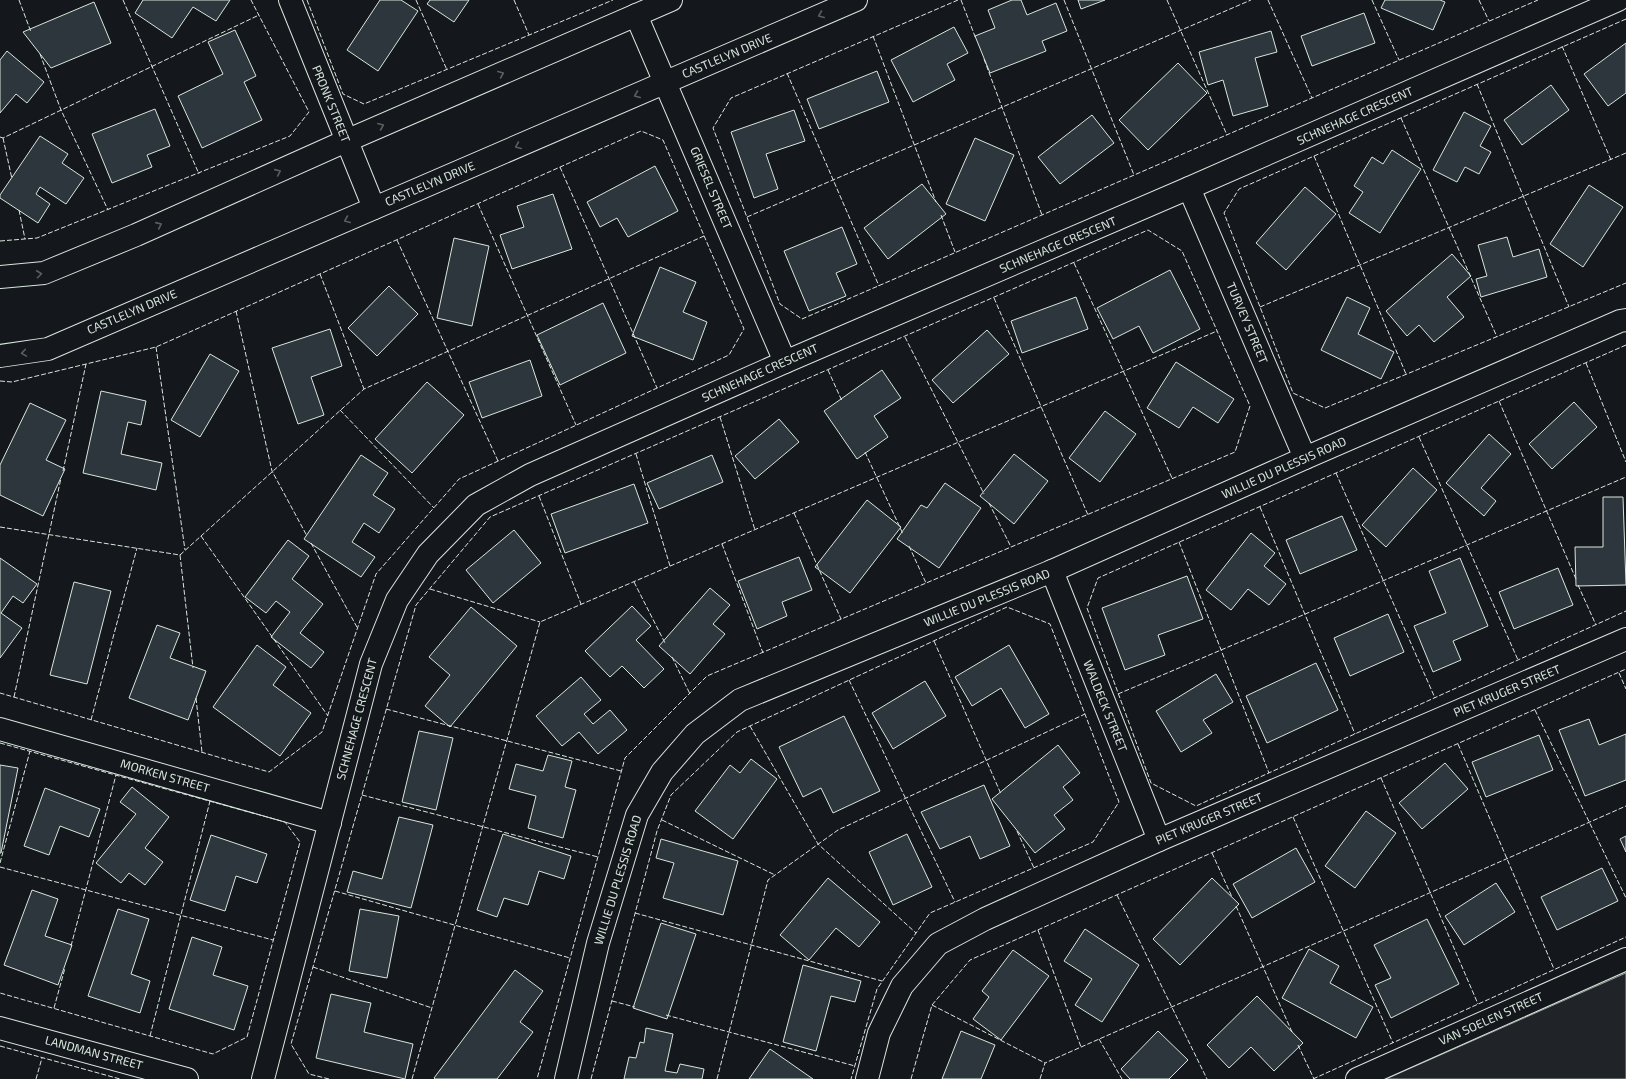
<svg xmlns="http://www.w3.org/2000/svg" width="1626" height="1079" viewBox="0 0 1626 1079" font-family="'Exo 2',sans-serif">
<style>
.green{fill:#202428;stroke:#939e99}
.building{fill:#2c363c;stroke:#d8e6dc}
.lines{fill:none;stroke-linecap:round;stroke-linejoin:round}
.minor-casing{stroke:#d8e6dc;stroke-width:24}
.minor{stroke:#14181c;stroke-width:22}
.fence{stroke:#d8e6dc;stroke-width:1;stroke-dasharray:5 2;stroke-linecap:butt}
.oneway{stroke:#59605f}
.labels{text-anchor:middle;stroke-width:3;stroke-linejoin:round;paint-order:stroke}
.street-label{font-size:12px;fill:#d8e6dc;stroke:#14181c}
</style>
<rect width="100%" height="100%" fill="#14181c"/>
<!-- green -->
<path class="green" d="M1626,973V1079H1386Z"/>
<!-- building -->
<g class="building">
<path d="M143,0H230L216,21L193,7L172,38L135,13Z"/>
<path d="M380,0H401L418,11L378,71L347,50Z"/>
<path d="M430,0H469L454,22L427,4Z"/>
<path d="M1012,0H1021L1027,15L1056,3L1067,31L1042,41L1046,51L990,73L975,36L995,28L988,10Z"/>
<path d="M1078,0H1105L1081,9Z"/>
<path d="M1385,0H1440L1445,2L1433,30L1381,8Z"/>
<path d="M94,2L111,43L51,68L23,32Z"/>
<path d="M1364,13L1375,43L1312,66L1301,36Z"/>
<path d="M954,27L968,53L947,64L955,80L913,102L891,60Z"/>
<path d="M235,30L256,76L244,82L262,120L202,148L178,96L223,74L208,42Z"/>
<path d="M1271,31L1277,52L1255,58L1268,106L1233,116L1223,80L1208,85L1199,52Z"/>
<path d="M1626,43V93L1608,106L1584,74Z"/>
<path d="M7,51L44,82L27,103L16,94L0,113V60Z"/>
<path d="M1178,63L1207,93L1148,150L1119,120Z"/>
<path d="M877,71L889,102L819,129L807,99Z"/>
<path d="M1551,85L1569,110L1522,145L1504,120Z"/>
<path d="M155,109L170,146L147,155L152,167L112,183L92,134Z"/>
<path d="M794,110L805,141L766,154L778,189L754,198L731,132Z"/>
<path d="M1464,112L1491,126L1480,146L1491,152L1479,174L1465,167L1457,182L1433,170Z"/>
<path d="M1092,115L1114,143L1060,184L1038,157Z"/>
<path d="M40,136L68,154L62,163L84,178L66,204L40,187L36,194L50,204L38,223L0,198V195Z"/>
<path d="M975,138L1014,155L985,221L946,204Z"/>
<path d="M1392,150L1421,169L1380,233L1349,213L1363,192L1354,186L1372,157L1383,164Z"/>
<path d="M655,166L678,211L628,237L617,218L600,227L587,202Z"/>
<path d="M922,184L946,214L888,259L864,228Z"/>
<path d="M1589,185L1623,207L1583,267L1550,244Z"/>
<path d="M1305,187L1336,214L1286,270L1256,243Z"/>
<path d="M553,194L572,249L512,269L500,235L524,227L517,206Z"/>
<path d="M842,227L857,264L836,273L846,296L809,311L784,251Z"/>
<path d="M1507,237L1513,257L1539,249L1547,277L1481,297L1476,279L1487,276L1478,245Z"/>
<path d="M454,238L489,246L472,326L437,318Z"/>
<path d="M1452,254L1471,276L1447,297L1464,317L1434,342L1419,325L1407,336L1386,311Z"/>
<path d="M660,267L696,282L683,312L707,322L693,360L632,336Z"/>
<path d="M1170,270L1200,329L1153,353L1139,326L1113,339L1097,308Z"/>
<path d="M389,286L418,314L377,356L348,328Z"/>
<path d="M1076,297L1088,329L1022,353L1011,321Z"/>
<path d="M1347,297L1370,308L1358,334L1394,352L1381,379L1321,350Z"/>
<path d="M603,303L626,353L560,385L537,335Z"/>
<path d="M330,329L342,366L311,377L324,415L298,424L272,348Z"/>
<path d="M987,330L1009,354L953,403L932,380Z"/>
<path d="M210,354L239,371L200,437L171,420Z"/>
<path d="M530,360L542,396L482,418L469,382Z"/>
<path d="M1176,362L1234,399L1218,423L1193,407L1179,428L1147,408Z"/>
<path d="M882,370L901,398L874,416L888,437L857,459L824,411Z"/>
<path d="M427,382L464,415L412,473L375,439Z"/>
<path d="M101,391L146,401L141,425L128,422L121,454L162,463L156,490L83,473Z"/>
<path d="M1574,402L1597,427L1552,469L1529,444Z"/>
<path d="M30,403L66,420L46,460L65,469L43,516L0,495V465Z"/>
<path d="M1105,411L1136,434L1100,482L1069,458Z"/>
<path d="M779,419L799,442L755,479L735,456Z"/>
<path d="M1489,434L1511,454L1481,488L1496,501L1484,516L1446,483Z"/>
<path d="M1014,454L1048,481L1014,524L980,496Z"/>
<path d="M361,455L388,473L373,495L395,509L379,533L364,523L352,542L375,557L361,577L304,539Z"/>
<path d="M712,455L723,482L659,509L647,483Z"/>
<path d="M1413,468L1437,490L1386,547L1362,525Z"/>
<path d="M945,483L981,508L939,568L897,539L921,505L927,508Z"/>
<path d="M634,484L648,523L565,553L551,514Z"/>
<path d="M1603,497H1623L1626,585L1576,586L1575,547H1603Z"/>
<path d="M867,500L901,527L850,593L815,567Z"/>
<path d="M1342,516L1357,550L1300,574L1286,540Z"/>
<path d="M514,530L541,563L493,603L466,570Z"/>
<path d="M1251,533L1275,553L1264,566L1286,584L1269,605L1248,589L1231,610L1206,590Z"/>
<path d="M288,540L309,556L292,579L323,604L300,633L324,652L311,668L271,637L290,612L276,601L266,613L245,597Z"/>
<path d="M799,557L812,590L782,602L787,616L757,629L738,581Z"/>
<path d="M0,558L37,584L23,603L13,596L1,613L22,628L0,658Z"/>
<path d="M1460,558L1488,626L1453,641L1461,660L1433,672L1414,626L1446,613L1429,571Z"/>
<path d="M1558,568L1573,605L1514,629L1499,592Z"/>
<path d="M1187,576L1203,619L1158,635L1165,655L1125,670L1102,608Z"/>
<path d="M74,582L111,591L87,684L50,675Z"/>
<path d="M710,588L730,605L713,624L725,634L690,674L659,646Z"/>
<path d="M632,606L651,626L636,640L664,669L644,688L622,666L610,677L585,651Z"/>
<path d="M471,607L517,646L450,727L425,706L450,675L429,657Z"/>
<path d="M1388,614L1404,652L1350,676L1334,638Z"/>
<path d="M157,625L180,633L170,658L206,671L188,720L129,698Z"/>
<path d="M257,645L286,667L273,685L311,713L280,756L213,707Z"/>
<path d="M1009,645L1049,714L1025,728L1001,688L972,706L955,677Z"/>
<path d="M1316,663L1338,710L1267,743L1246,696Z"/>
<path d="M1216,674L1233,702L1203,720L1212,733L1181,752L1156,711Z"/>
<path d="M581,677L601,700L584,714L593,724L610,710L627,730L598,754L579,732L562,746L536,716Z"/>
<path d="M925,681L946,716L893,749L872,713Z"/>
<path d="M844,716L880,791L833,813L821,788L803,797L779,747Z"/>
<path d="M1589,719L1599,745L1626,734V780L1585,796L1559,730Z"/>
<path d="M419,731L453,738L436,810L402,802Z"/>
<path d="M1539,735L1553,770L1486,797L1472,762Z"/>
<path d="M1058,745L1080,773L1063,787L1073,800L1054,815L1065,829L1035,853L992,799Z"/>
<path d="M548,755L572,761L565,787L576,790L563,838L528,828L536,796L509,789L516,764L543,771Z"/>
<path d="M751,759L777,779L733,839L695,811L730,765L740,773Z"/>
<path d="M1445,763L1468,789L1422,829L1399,803Z"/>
<path d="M0,765L18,768L1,853H0Z"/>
<path d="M984,785L1010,846L980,859L970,836L940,849L921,812Z"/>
<path d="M132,787L169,817L145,848L163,862L145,885L129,873L121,883L96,863L136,814L120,802Z"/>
<path d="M45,788L100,809L89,837L60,826L49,855L24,846Z"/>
<path d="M1366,811L1396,833L1355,888L1325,866Z"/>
<path d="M399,817L433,825L411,908L347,892L353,871L382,879Z"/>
<path d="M503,834L571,856L564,879L539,871L528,905L504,898L497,917L477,910Z"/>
<path d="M907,834L932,887L893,905L869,852Z"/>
<path d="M211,835L267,854L257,883L236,876L225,911L190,900Z"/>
<path d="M1626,836V852L1620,839Z"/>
<path d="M661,839L738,861L723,915L663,898L674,863L656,858Z"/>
<path d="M1296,848L1315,882L1252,918L1233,884Z"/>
<path d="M1602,868L1618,901L1557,930L1541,897Z"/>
<path d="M828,878L880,922L859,947L836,928L809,960L780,935Z"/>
<path d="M1212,878L1239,904L1180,965L1153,939Z"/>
<path d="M1496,883L1515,912L1464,945L1445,916Z"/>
<path d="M32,890L58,899L45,936L72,945L58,985L4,965Z"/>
<path d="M118,909L149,919L131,974L150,981L140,1013L88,996Z"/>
<path d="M360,909L399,916L387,978L349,971Z"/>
<path d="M1427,919L1459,984L1391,1018L1375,985L1391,978L1374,945Z"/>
<path d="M661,923L696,934L667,1019L633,1008Z"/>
<path d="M1085,929L1139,965L1102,1022L1075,1005L1092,979L1064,961Z"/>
<path d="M192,937L222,947L213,975L248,986L234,1030L169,1009Z"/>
<path d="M1309,949L1339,966L1330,983L1373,1007L1356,1038L1282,998Z"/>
<path d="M1013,950L1049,976L1001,1040L973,1019L989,997L982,991Z"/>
<path d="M803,965L861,981L855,1002L831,996L816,1051L783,1042Z"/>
<path d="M515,970L543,991L520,1022L533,1032L497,1079H435L434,1078Z"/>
<path d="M331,994L371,1003L364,1032L413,1044L405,1079L316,1058Z"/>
<path d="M1257,996L1303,1043L1274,1071L1251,1047L1229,1068L1207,1045Z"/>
<path d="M646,1028L673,1034L665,1071L677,1073L680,1064L704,1069L702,1079H624L629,1057L636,1058L640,1042L644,1043Z"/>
<path d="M961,1031L995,1045L981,1079H942Z"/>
<path d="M1158,1031L1188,1060L1169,1079H1130L1121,1069Z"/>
<path d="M770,1049L813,1079H749Z"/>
</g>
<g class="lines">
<defs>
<g id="minor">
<path d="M290,0L374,208"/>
<path d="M636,15L785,362"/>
<path d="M1189,188L1305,458"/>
<path d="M0,277L44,273L136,235L346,141L671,0"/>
<path d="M0,356L48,349L856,0"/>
<path d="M1052,571L1159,840"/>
<path d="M0,729L330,823"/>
<path d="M0,1028L187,1079"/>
<path d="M263,1079L371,664L397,600L428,554L476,505L530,475L785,362L1189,188L1618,0"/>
<path d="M566,1079L598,943L637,815L662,772L695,734L740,700L1052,571L1305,458L1620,321L1626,320"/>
<path d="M867,1079L879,1033L902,986L938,944L985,919L1159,840L1626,639"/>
<path d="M1357,1079L1626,959"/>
</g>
</defs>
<!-- minor casing -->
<use href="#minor" class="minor-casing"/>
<!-- minor -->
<use href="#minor" class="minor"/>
<!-- fence -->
<g class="fence">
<path d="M19,0L31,32"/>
<path d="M123,0L199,174"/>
<path d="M307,0L343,94L364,104L613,0"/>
<path d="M416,0L447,70"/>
<path d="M514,0L529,35"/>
<path d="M958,0L731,98L713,128L780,304L802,319L1538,0"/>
<path d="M961,0L976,39"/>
<path d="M1064,0L1134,175"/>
<path d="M1167,0L1227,135"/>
<path d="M1268,0L1312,98"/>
<path d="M1372,0L1399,60"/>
<path d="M1479,0L1489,21"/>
<path d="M1626,19L1239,189L1224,213L1293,393L1325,408L1626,283"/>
<path d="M873,36L936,202"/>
<path d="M1562,46L1611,160"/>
<path d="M40,54L61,110L108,210"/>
<path d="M984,59L1042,215"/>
<path d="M787,73L879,286"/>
<path d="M1477,84L1569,307"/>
<path d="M1401,118L1497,337"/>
<path d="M0,137L3,138L259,15"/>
<path d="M3,138L12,179"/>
<path d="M1314,156L1406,374"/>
<path d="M560,167L657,388"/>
<path d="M478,204L576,425"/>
<path d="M19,210L25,239"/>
<path d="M941,215L955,252"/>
<path d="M747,217L1251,0"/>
<path d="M397,240L498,461"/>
<path d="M0,241L37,238L290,136L309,112L251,0"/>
<path d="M1074,263L1172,478"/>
<path d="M320,274L364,389"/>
<path d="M994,298L1088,515"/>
<path d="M1260,307L1626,153"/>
<path d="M236,311L272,471L307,536"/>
<path d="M905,337L984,494"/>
<path d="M1626,345L1098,578L1087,608L1151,783L1196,806L1626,611"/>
<path d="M156,347L185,550"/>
<path d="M1586,363L1626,462"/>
<path d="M828,370L842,401"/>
<path d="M0,381L12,382L156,347L641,131L663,140L744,329L729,355L459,479L376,574L322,732L269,772L0,693"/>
<path d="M1499,401L1576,579"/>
<path d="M340,410L434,508"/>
<path d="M720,417L755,530"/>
<path d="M1419,437L1518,660"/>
<path d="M865,452L903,534"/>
<path d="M636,454L670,566"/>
<path d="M63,471L86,364"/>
<path d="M1336,473L1435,698"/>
<path d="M539,496L581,604"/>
<path d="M989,503L1011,547"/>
<path d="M1260,507L1355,734"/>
<path d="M794,513L841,619"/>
<path d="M0,527L180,555L364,389L704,236"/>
<path d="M201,536L328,716"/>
<path d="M1179,542L1269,773"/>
<path d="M311,543L358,629"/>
<path d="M722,544L763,653"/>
<path d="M909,546L926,583"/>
<path d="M180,555L193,668"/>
<path d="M634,582L665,643"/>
<path d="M1578,585L1596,625"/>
<path d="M430,589L540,622"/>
<path d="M934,641L1001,794"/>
<path d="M672,657L690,694"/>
<path d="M1619,673L1626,689"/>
<path d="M849,680L955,902"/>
<path d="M1118,694L1626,477"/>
<path d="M14,697L61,478"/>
<path d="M196,698L202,752"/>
<path d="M386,709L621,771"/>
<path d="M1535,710L1626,898"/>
<path d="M91,720L137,548"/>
<path d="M750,726L818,844L916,933"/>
<path d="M0,743L285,822L300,842L247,1037L213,1054L0,993"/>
<path d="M1458,744L1554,969"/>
<path d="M1381,778L1478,1004"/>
<path d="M362,795L598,857"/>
<path d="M1293,817L1393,1043"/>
<path d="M662,820L775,875"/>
<path d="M1017,831L1034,868"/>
<path d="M1212,853L1232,897"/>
<path d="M0,863L30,751"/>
<path d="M0,867L273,940"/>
<path d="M335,891L570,958"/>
<path d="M1117,895L1207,1079"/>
<path d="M1236,906L1292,1032"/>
<path d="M635,913L882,981"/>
<path d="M1038,930L1081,1047"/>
<path d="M71,946L116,775"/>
<path d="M313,967L432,1008"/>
<path d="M612,1001L635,1007"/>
<path d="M932,1005L1045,1063"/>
<path d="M54,1008L65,968"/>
<path d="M666,1015L855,1066"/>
<path d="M150,1036L210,801"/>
<path d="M1099,1039L1122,1079"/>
<path d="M1298,1045L1314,1079"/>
<path d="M0,1046L120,1079"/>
<path d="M36,1079L42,1058"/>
<path d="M329,1079L309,1074L291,1044L416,605L490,517L1148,230L1182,251L1250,406L1235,452L707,676L625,758L537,1079"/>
<path d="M412,1079L540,622L1217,331"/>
<path d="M591,1079L657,831L671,795L737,732L1007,607L1050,624L1119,802L1093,842L930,913L877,989L851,1079"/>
<path d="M717,1079L768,880L838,830L1085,714"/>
<path d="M911,1079L932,1005L970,960L1626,669"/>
<path d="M1040,1079L1045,1063L1626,806"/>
<path d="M1313,1079L1626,937"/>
</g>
</g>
<!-- one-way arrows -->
<defs><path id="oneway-chevron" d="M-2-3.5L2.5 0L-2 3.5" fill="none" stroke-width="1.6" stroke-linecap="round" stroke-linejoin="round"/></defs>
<g class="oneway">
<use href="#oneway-chevron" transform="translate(821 15) rotate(157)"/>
<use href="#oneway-chevron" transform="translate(501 74) rotate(-23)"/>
<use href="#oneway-chevron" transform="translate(637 95) rotate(157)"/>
<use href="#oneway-chevron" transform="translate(381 126) rotate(-23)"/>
<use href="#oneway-chevron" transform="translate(518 146) rotate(157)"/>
<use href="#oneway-chevron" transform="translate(278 172) rotate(-24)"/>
<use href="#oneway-chevron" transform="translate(347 220) rotate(157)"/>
<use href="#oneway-chevron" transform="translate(159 225) rotate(-24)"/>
<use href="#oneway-chevron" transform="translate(39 274) rotate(-7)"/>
<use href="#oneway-chevron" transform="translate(24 353) rotate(171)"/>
</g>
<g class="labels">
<!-- street labels -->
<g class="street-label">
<text transform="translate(727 56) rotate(-23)" y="4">CASTLELYN DRIVE</text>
<text transform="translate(331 104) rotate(68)" y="4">PRONK STREET</text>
<text transform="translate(1355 116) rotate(-24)" y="4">SCHNEHAGE CRESCENT</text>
<text transform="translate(430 184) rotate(-23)" y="4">CASTLELYN DRIVE</text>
<text transform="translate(711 188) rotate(67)" y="4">GRIESEL STREET</text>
<text transform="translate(1058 245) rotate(-23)" y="4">SCHNEHAGE CRESCENT</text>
<text transform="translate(132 312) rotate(-23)" y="4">CASTLELYN DRIVE</text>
<text transform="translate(1247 323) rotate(67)" y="4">TURVEY STREET</text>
<text transform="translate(760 373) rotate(-24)" y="4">SCHNEHAGE CRESCENT</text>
<text transform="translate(1284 468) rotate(-24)" y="4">WILLIE DU PLESSIS ROAD</text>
<text transform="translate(987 598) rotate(-22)" y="4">WILLIE DU PLESSIS ROAD</text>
<text transform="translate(1507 691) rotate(-23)" y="4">PIET KRUGER STREET</text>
<text transform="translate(1105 706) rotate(68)" y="4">WALDECK STREET</text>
<text transform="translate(357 719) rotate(-75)" y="4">SCHNEHAGE CRESCENT</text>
<text transform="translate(165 776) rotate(16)" y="4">MORKEN STREET</text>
<text transform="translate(1209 819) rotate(-23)" y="4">PIET KRUGER STREET</text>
<text transform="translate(618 880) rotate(-73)" y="4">WILLIE DU PLESSIS ROAD</text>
<text transform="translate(1491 1019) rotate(-24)" y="4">VAN SOELEN STREET</text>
<text transform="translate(94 1053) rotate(15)" y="4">LANDMAN STREET</text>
</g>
</g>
</svg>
